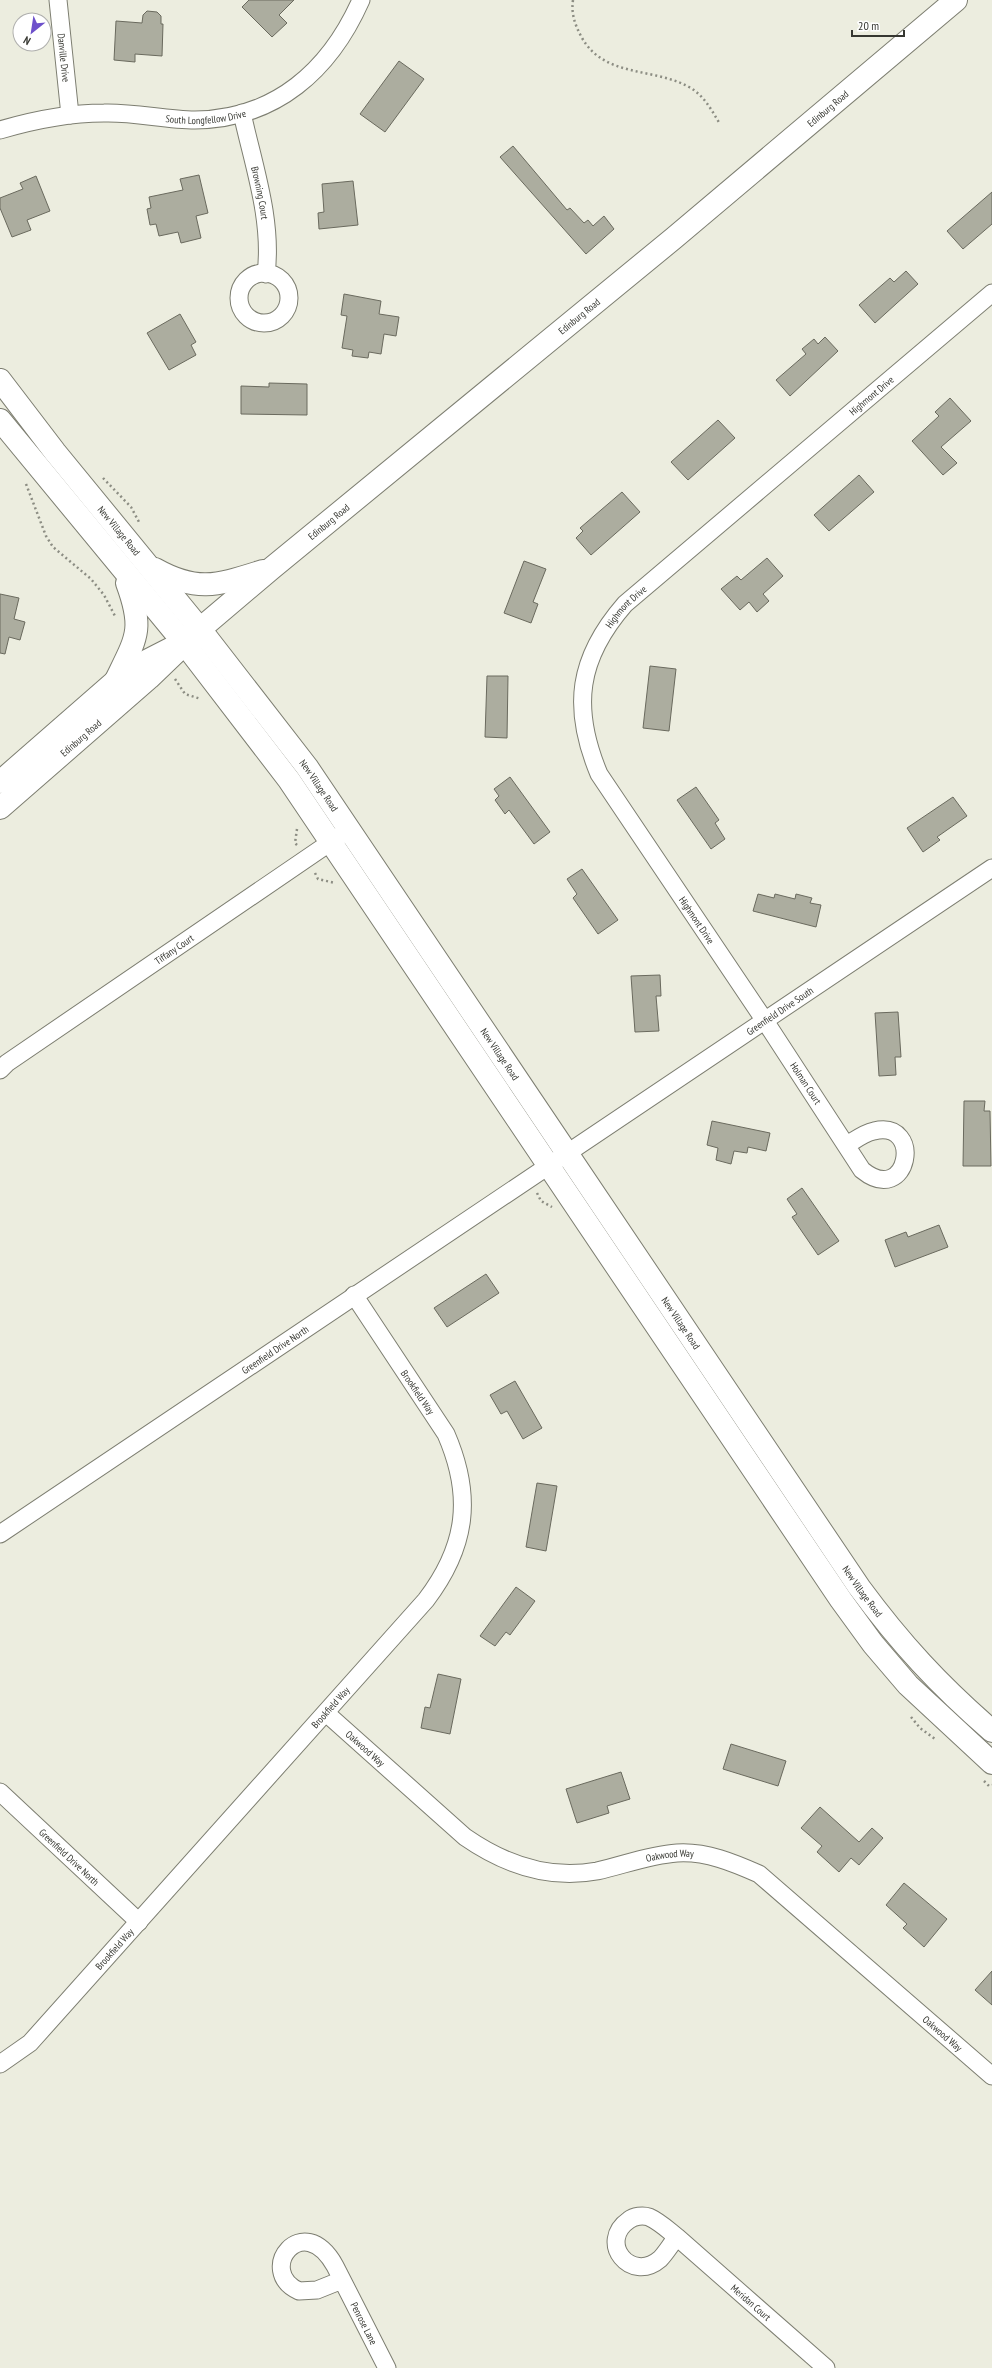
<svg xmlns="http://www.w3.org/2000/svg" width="992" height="2368" viewBox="0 0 992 2368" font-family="'PT Sans Narrow',sans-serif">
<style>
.building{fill:#acad9f;stroke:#6a6a5e}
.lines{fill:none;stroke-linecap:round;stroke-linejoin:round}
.street-casing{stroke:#7d7e71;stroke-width:19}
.secondary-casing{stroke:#7d7e71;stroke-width:24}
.path{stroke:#8c8d83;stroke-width:2.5;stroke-dasharray:2 3;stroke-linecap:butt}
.street{stroke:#fff;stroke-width:17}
.secondary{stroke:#fff;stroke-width:22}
.labels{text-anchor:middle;stroke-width:3;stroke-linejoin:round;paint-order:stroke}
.street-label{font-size:10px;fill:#363731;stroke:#fff}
</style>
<rect width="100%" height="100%" fill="#eceddf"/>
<!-- building -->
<g class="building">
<path d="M249,0H294L279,15L287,23L272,37L242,7Z"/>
<path d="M147,11L157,12L161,16V24H163L162,56L135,54V62L114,60L116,21L142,23L143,15Z"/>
<path d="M399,61L424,79L385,132L360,114Z"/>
<path d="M513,146L567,210L570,208L584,223L588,220L593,226L604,216L614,229L586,254L500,157Z"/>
<path d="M199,175L208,213L196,216L201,238L181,243L178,232L159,236L156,224L150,225L147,209L151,208L149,197L183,190L180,179Z"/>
<path d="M36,176L50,211L27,220L31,230L12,237L0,208V198L23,189L20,183Z"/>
<path d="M353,181L358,225L319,229L318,213L324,212L322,184Z"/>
<path d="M992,192V224L963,249L947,231Z"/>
<path d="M906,271L918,284L875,323L859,305L890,278L894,282Z"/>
<path d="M344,294L381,301L379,314L399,317L396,336L384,334L381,354L369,352L368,358L352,356L353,350L342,348L347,316L341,315Z"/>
<path d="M180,314L196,342L191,345L196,355L169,370L147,333Z"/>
<path d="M825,337L838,351L790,396L776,380L806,354L802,349L814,339L818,344Z"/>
<path d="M269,383L307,384V415L241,414V386L269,387Z"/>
<path d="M950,398L971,421L941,447L957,463L943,475L912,441L939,416L935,412Z"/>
<path d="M718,420L735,438L688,480L671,462Z"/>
<path d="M859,475L874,492L829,531L814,515Z"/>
<path d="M622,492L640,512L591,555L576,538L583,531L580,528Z"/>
<path d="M767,558L783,576L763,594L769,601L757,612L749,602L740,610L721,589L737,576L741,580Z"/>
<path d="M524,561L546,569L533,602L538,604L531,623L504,613Z"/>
<path d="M0,594L19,598L14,619L25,622L20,640L9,637L5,654L0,653Z"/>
<path d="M650,666L676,669L669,731L643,728Z"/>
<path d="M487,676H508L507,738L485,737Z"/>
<path d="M510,777L550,832L534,844L509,810L505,814L495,800L499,796L494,789Z"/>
<path d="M696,787L719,820L715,823L725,839L711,849L677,800Z"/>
<path d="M953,797L967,816L937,837L940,840L923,852L907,828Z"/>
<path d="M582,869L618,920L598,934L573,898L577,894L567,879Z"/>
<path d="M758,894L774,898L775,894L795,899L796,894L812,898L810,903L821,905L816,927L753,911Z"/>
<path d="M660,975L661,996H656L659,1031L635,1032L631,976Z"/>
<path d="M898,1012L901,1057H895L896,1075L879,1076L875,1013Z"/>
<path d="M964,1101H985L984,1111H990L991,1166H963Z"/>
<path d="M712,1121L770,1133L766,1151L748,1147L747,1153L734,1151L731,1164L716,1160L718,1148L707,1145Z"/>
<path d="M802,1188L839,1241L818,1255L792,1217L797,1214L787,1199Z"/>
<path d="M939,1225L948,1247L895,1267L885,1240L906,1232L908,1237Z"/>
<path d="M486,1274L499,1293L447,1327L434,1308Z"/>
<path d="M515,1381L542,1428L523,1439L507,1411L501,1414L490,1395Z"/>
<path d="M537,1483L557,1486L546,1551L526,1547Z"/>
<path d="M516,1587L535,1601L510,1635L506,1632L495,1646L480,1636Z"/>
<path d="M438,1674L461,1679L450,1734L421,1728L425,1707L430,1708Z"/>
<path d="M731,1744L786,1761L778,1786L723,1769Z"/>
<path d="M621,1772L630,1799L607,1806L609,1813L577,1823L566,1789Z"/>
<path d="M820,1807L859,1842L872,1828L883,1838L859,1865L851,1858L839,1872L817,1852L822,1846L801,1828Z"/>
<path d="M904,1883L947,1919L924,1947L903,1928L907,1924L886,1905Z"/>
<path d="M992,1971V2005L975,1990Z"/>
</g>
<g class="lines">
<defs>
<g id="street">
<path id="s1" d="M58,0L70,115"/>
<path id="s2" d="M242,113C253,164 273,220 266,274"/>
<path id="s3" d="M0,130C34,120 68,113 104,113C135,112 165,120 195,120C276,119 330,70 361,0"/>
<circle cx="264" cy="298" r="25"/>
<path id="s4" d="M0,1070L7,1063L341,835"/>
<path id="s5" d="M847,1145C855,1140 864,1133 874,1131C924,1119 909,1208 862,1170L765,1021L599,774C571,707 578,658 625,604L992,293"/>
<path id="s6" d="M0,1534L992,868"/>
<path id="s7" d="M326,1713L465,1837C504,1864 549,1880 597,1871C624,1865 649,1855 677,1853C706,1851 734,1863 759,1874L992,2076"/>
<path id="s8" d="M0,1792L139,1922"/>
<path id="s9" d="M0,2064L30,2043L426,1600C467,1546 473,1496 446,1434L354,1295"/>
<path id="s10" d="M677,2237C671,2244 666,2253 660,2259C631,2284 597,2242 629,2220C634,2216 643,2215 649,2217C660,2222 668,2230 677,2237L826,2368"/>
<path id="s11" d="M342,2280L317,2290L299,2291C255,2271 303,2208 335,2266L387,2368"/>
</g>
<g id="secondary">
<path id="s12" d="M0,380L55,452L200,629L307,767L859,1587C901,1644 939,1685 992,1731"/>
<path d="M0,420L184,643L289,780L841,1600L873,1644L908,1685L992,1763"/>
<path d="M155,569C198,593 218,585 263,571"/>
<path d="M116,680C137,637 144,629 127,583"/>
<path d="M0,782L127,671L170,649"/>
<path id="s13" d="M0,808L149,678L200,629L272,568L674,238L956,0"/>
</g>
</defs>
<!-- street casing -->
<use href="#street" class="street-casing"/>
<!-- secondary casing -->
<use href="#secondary" class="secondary-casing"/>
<!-- path -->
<g class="path">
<path d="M573,0C571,14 575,25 582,38C605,78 653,67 689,87C704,95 712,111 720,124"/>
<path d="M103,478L131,507L139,522"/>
<path d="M26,484L46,536L53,547L91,579L104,595L115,616"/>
<path d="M175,679L185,694L201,699"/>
<path d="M297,845L295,843L297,829"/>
<path d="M315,873L318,879L335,883"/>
<path d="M537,1193L541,1201L552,1207"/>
<path d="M911,1717L920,1728L935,1739"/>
<path d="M984,1781L989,1786L992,1785"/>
</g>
<!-- street -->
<use href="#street" class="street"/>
<!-- secondary -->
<use href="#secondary" class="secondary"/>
</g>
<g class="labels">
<!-- street labels -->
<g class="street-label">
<text dy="4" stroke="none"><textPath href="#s1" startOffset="58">Danville Drive</textPath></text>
<text dy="4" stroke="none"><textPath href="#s13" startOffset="1084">Edinburg Road</textPath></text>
<text dy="4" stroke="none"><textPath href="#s3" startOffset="208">South Longfellow Drive</textPath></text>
<text dy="4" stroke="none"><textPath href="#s2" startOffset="82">Browning Court</textPath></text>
<text dy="4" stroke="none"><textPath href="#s13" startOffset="760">Edinburg Road</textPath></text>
<text dy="4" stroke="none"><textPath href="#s5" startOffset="1119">Highmont Drive</textPath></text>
<text dy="4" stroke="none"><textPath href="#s13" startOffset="436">Edinburg Road</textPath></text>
<text dy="4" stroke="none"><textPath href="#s12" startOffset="192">New Village Road</textPath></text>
<text dy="4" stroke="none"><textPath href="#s5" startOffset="795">Highmont Drive</textPath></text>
<text dy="4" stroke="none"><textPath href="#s13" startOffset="107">Edinburg Road</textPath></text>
<text dy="4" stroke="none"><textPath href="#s12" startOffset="516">New Village Road</textPath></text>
<text transform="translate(697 920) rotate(56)" y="4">Highmont Drive</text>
<text dy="4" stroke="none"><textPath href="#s4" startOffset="212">Tiffany Court</textPath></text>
<text dy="4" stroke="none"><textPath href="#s6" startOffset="939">Greenfield Drive South</textPath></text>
<text dy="4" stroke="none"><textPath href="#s12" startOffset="840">New Village Road</textPath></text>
<text transform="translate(806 1083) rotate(57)" y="4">Holman Court</text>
<text dy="4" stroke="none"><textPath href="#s12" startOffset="1164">New Village Road</textPath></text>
<text dy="4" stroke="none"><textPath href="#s6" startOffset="331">Greenfield Drive North</textPath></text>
<text transform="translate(418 1392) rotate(56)" y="4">Brookfield Way</text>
<text dy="4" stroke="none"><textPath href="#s12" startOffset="1488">New Village Road</textPath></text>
<text dy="4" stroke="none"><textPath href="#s9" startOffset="487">Brookfield Way</textPath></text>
<text dy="4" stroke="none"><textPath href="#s7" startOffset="53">Oakwood Way</textPath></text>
<text dy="4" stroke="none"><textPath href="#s8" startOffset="95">Greenfield Drive North</textPath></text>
<text dy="4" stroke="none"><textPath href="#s7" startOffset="401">Oakwood Way</textPath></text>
<text dy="4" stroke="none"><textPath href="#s9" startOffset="163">Brookfield Way</textPath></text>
<text dy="4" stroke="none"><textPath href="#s7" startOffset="737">Oakwood Way</textPath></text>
<text dy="4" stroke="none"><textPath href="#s10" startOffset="268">Meridan Court</textPath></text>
<text dy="4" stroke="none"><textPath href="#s11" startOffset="219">Penrose Lane</textPath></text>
</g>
</g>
<!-- north arrow -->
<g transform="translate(32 32) rotate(210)"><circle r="19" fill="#ffffff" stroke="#afafad"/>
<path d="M0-3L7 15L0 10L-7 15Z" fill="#6e51cb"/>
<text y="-6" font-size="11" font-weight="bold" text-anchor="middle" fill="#363731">N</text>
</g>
<!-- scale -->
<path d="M852 30v6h52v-6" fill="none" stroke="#363731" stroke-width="2"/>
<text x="858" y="30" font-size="12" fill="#363731" stroke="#ffffff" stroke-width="3" paint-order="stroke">20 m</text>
</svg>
